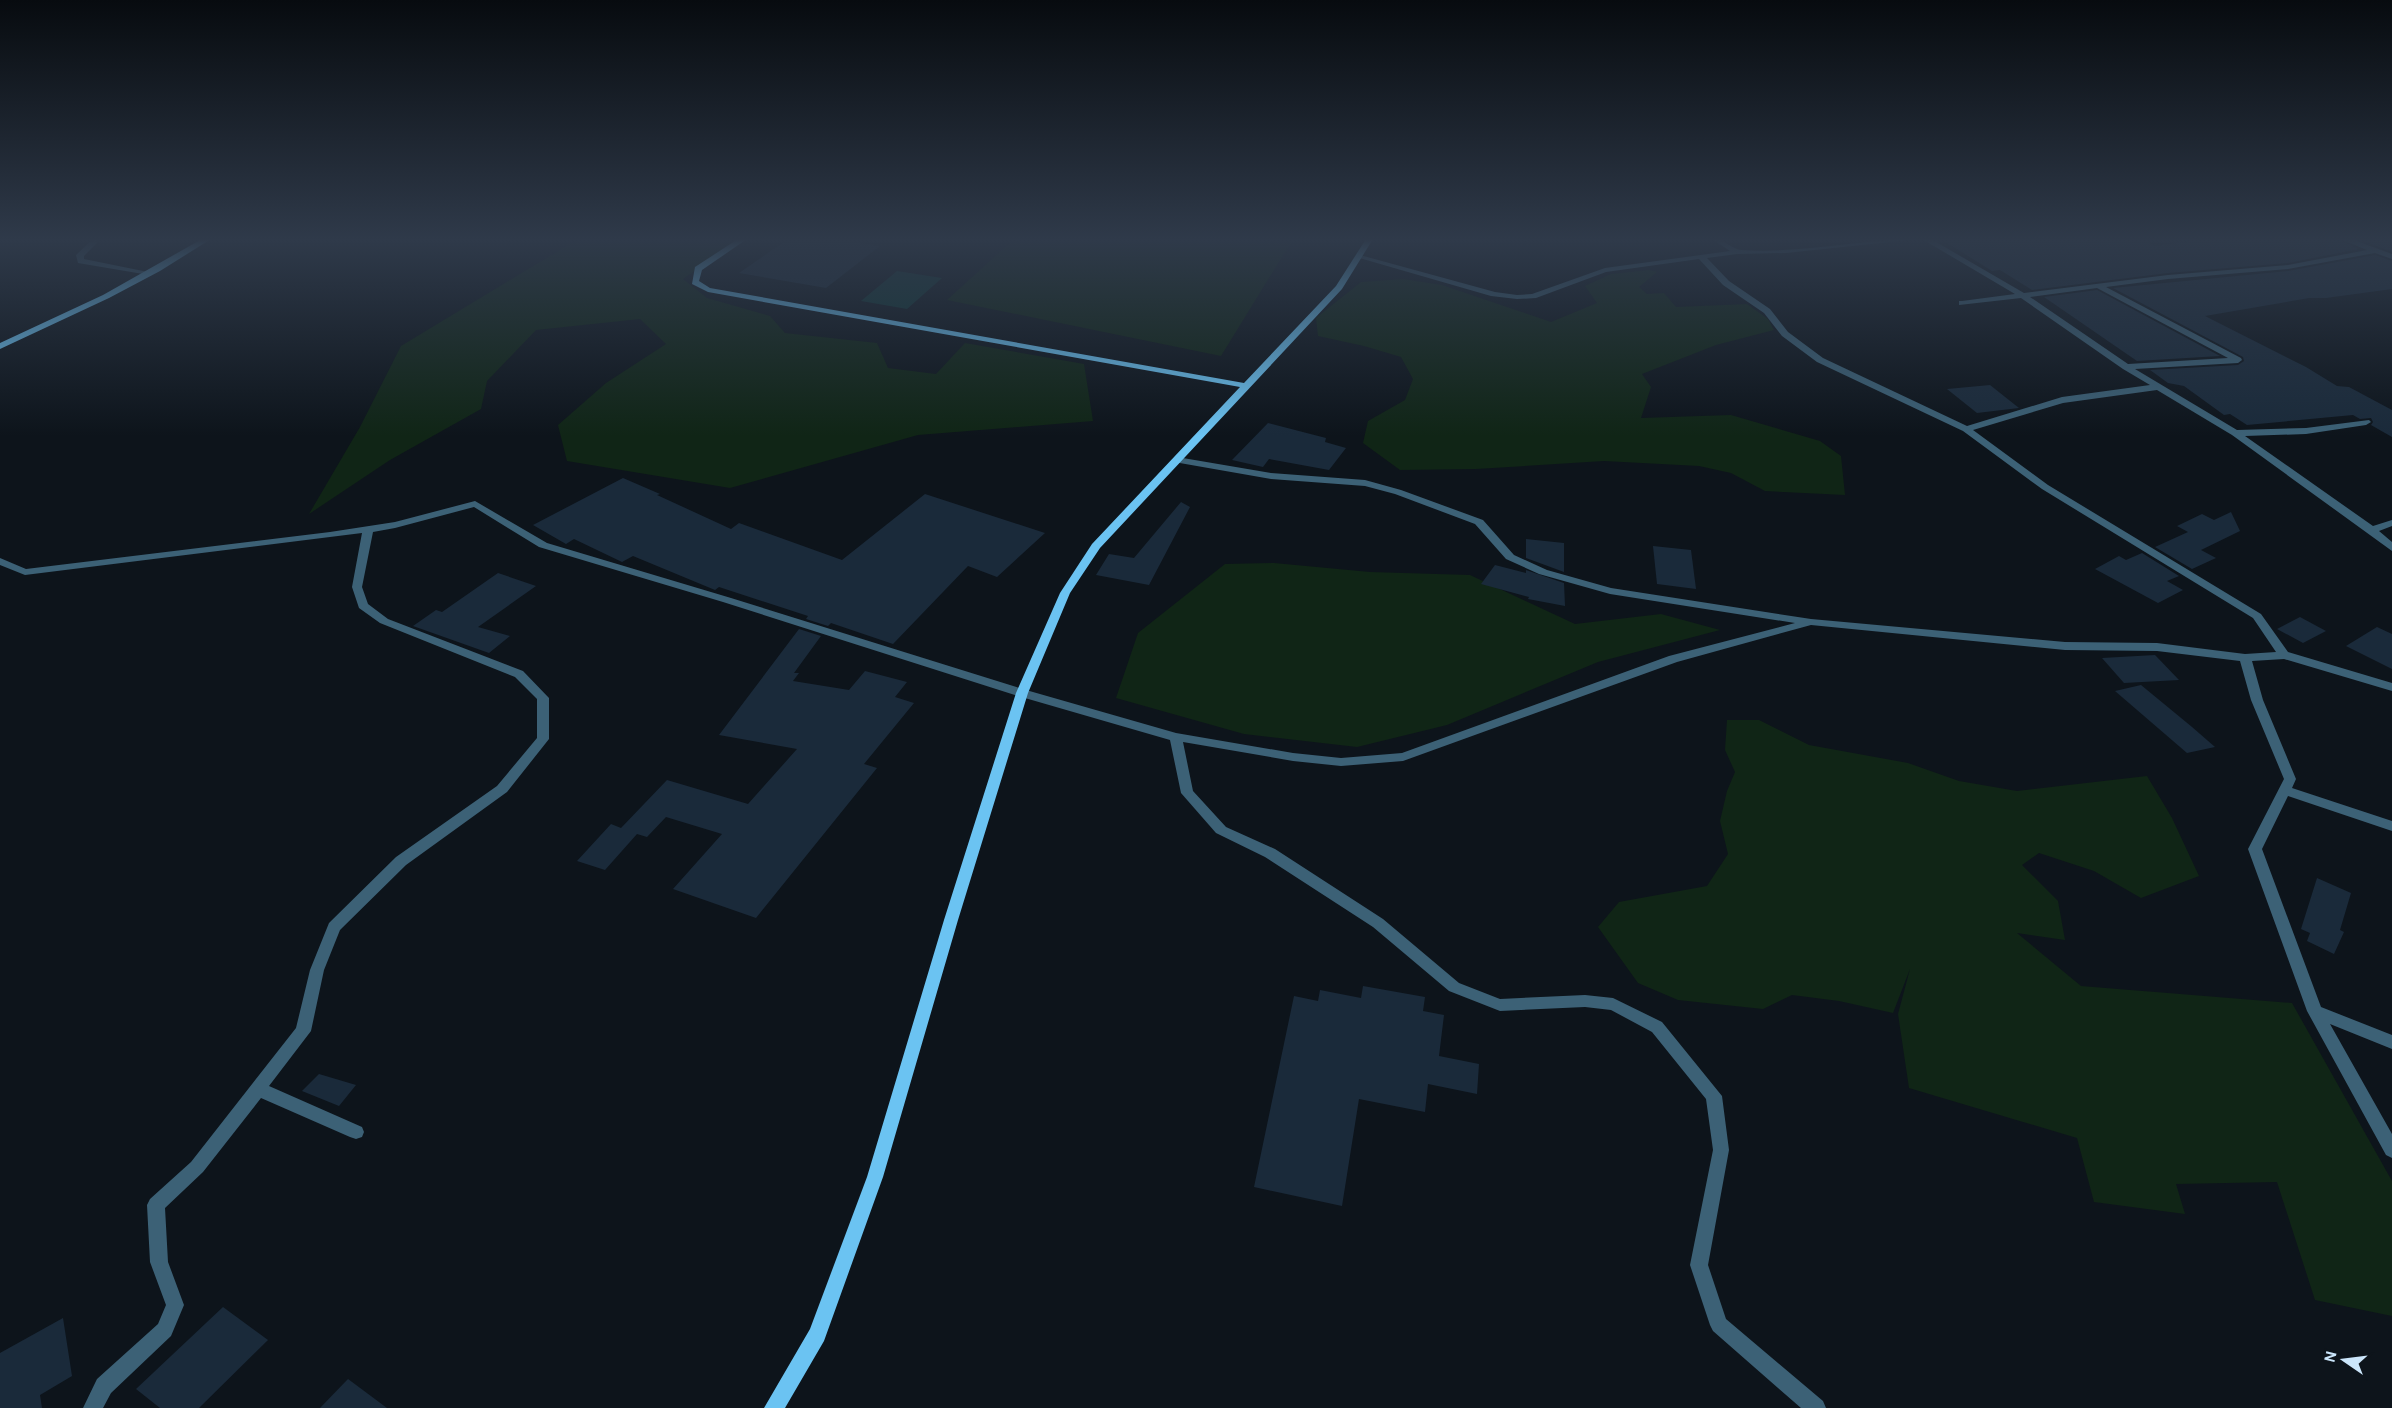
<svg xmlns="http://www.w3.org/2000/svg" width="2392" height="1408" viewBox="0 0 2392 1408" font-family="Karla,sans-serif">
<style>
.green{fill:#102516}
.water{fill:#0c3533}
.building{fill:#1a2a3a}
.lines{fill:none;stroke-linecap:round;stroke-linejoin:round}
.street{fill:#3c6176;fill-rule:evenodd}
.secondary{fill:#6bc3f2;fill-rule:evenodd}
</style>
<rect width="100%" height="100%" fill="#0d141b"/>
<!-- green -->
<g class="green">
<path d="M578,239H740L683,279L707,298L770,316L785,333L877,343L888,368L936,374L965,343L1084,364L1093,421L918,435L730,488L567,461L558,425L606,383L666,344L640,319L536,330L487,381L481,409L390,460L309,514L360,427L401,346Z"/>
<path d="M1014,239H1293L1221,356L947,300Z"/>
<path d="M1649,270L1657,272L1639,287L1647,294L1664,293L1676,307L1747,304L1768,319L1774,330L1716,345L1642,374L1651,387L1641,418L1731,415L1820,441L1841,456L1845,495L1765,491L1731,473L1699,466L1604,461L1476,469L1400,470L1363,443L1368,421L1405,400L1413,379L1401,357L1364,346L1318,336L1316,318L1361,282L1403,279L1442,285L1551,322L1597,303L1585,286L1611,274Z"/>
<path d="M1274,563L1370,572L1470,575L1575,624L1661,614L1720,630L1598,662L1447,725L1357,747L1244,734L1116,698L1138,633L1225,564Z"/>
<path d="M1727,720H1759L1809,745L1908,763L1959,781L2017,791L2147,776L2172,818L2199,876L2141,898L2094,871L2039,853L2022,865L2058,901L2065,940L2017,933L2081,986L2292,1003L2392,1181V1316L2315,1300L2277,1182L2176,1184L2185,1214L2094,1202L2077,1138L1909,1088L1898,1014L1910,969L1893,1013L1839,1001L1792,995L1763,1009L1678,1000L1638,983L1598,927L1619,902L1707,886L1728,854L1720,821L1727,791L1735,772L1725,750Z"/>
</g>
<!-- water -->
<path class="water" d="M897,271L942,278L907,309L861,301Z"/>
<!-- building -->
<g class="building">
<path d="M788,239H835L880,246L826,288L739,273Z"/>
<path d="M1941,239H2141L2155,246L2205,239H2338L2359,249L2288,263L2168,273L2032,290L2000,270L1992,271Z"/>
<path d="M2359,239H2392V252Z"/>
<path d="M2375,255L2392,261V289L2326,298H2309L2205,316L2306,367L2337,386L2349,387L2392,410V437L2371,425L2373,422L2371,418L2360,419L2353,415L2247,425L2230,414L2224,415L2184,386L2168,383L2150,370L2238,365L2244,361L2243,357L2113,288L2288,271Z"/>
<path d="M2097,290L2220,356L2137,361L2044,297Z"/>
<path d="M1990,385L2019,408L1977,413L1947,389Z"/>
<path d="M1268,423L1326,438L1325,442L1346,448L1329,470L1269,459L1263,467L1232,460Z"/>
<path d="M623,478L660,494L657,495L731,529L739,523L842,560L925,494L1045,533L997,577L968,566L893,644L831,623L828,626L806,619L808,616L719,587L715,590L633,556L622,562L574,539L566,544L533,525Z"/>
<path d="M1181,502L1190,507L1149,585L1096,575L1109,554L1134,558Z"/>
<path d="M2231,512L2240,531L2201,550L2216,558L2192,569L2155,547L2188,532L2177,526L2202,514L2214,520Z"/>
<path d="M1526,539L1564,543V572L1526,558Z"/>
<path d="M1653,546L1691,550L1696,589L1657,584Z"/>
<path d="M2142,553L2179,576L2167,581L2183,590L2158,603L2095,569L2119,556L2126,560Z"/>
<path d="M1495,565L1526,573V570L1564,583L1565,606L1528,599L1529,597L1481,584Z"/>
<path d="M498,573L536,586L478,627L510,636L489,653L413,626L436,610L442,612Z"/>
<path d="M2300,617L2326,631L2303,643L2277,629Z"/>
<path d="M2377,627L2392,634V669L2346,646Z"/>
<path d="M799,629L821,636L794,673H799L793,681L849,690L865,671L907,682L895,697L914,703L864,764L877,768L756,918L673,889L722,834L666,817L647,837L637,834L605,870L577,861L611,824L621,828L667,780L748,804L797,749L719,735Z"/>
<path d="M2155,655L2179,680L2124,683L2102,658Z"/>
<path d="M2141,685L2192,727L2215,747L2187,753L2115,691Z"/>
<path d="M2317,878L2351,893L2340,930L2344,932L2334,954L2307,941L2310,933L2301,929Z"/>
<path d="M1363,986L1425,997L1423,1011L1444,1015L1439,1056L1479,1064L1477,1094L1428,1084L1425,1112L1359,1099L1342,1206L1254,1187L1294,996L1318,1001L1320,990L1361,998Z"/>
<path d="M319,1074L356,1085L339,1106L302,1091Z"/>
<path d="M223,1307L268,1340L199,1408H160L136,1389Z"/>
<path d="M63,1318L72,1376L40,1395L42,1408H0V1353Z"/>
<path d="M348,1379L387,1408H320Z"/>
</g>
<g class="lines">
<!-- street -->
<g class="street">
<path d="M93,239H101L84,256V259L153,273L149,275L78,263L76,255Z"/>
<path d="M1712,239C1726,239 1730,249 1742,250C1801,254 1860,239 1919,239L1786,253L1737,254L1707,258L1729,281L1770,309L1788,332L1823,358L1967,426L2062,397L2150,385L2123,369L2021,298L1959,305V301H1962L2015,294L1922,239H1931L2024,293L2168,275L2288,265L2367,250L2340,239H2351L2392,254V259L2375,253L2288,269L2168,279L2106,287L2241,358L2242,360L2238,363L2135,369L2237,430L2306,428L2369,420L2371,422L2366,425L2306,434L2245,436L2373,526L2392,520V526L2379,531L2392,542V551L2232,435L2157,390L2063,403L1973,430L2048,485L2261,614L2288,652L2392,683V691L2284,659L2252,661L2263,700L2296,779L2292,788L2392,821V831L2288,796L2262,849L2321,1007L2392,1035V1049L2330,1024L2392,1134V1158L2386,1155L2307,1011L2248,849L2284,779L2251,700L2240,661L2157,651L2065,650L1811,625L1677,662L1403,761L1341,766L1293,761L1183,742L1193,791L1226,827L1275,849L1383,919L1459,983L1500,999L1585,995L1613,998L1662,1022L1722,1096L1729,1150L1708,1265L1726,1319L1823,1401L1826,1408H1801L1713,1331L1710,1325L1690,1265L1713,1150L1706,1099L1652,1032L1611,1010L1585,1007L1500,1011L1449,991L1373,927L1265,857L1216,833L1181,793L1170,740L1018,696L723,602L539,547L474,507L395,528L373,532L362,587L368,604L388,619L523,671L549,698V739L507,792L406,865L340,930L324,970L311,1031L269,1086L362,1127L364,1132L362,1137L356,1139L350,1137L261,1098L203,1172L165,1208L168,1262L184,1305L171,1336L111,1393L103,1408H83L97,1379L158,1324L166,1305L150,1262L147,1205L150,1199L191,1162L296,1028L310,970L329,923L396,857L497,786L537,738V699L515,677L380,623L359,608L352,587L362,533L25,575L0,565V558L26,569L330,532L395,522L475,501L547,543L731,598L1026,690L1176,733L1293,753L1341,758L1402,753L1669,656L1795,623L1610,594L1539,574L1506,559L1475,524L1395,494L1365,486L1271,479L1174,462L1172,460L1177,457L1271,473L1365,480L1401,490L1483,520L1514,555L1547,570L1611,588L1811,619L2065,642L2157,643L2245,654L2276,652L2253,618L2042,489L1963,431L1817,362L1782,336L1764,313L1723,285L1699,259L1606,272L1536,298L1517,299L1491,296L1356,257L1360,255L1495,292L1517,295L1532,294L1605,268L1730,251ZM2097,288L2228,358L2128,364L2030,297Z"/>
</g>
<!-- secondary -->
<g class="secondary">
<path d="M202,239H211L160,271L109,298L0,349V343L103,295Z"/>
<path d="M738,239H747L702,270L699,281L710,288L1244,383L1336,286L1366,239H1373L1342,289L1100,548L1070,593L1028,693L958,920L883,1177L824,1341L785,1408H764L810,1329L867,1177L944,920L1016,693L1060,593L1092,544L1240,387L708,292L692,284L695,267Z"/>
</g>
</g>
<!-- sky -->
<linearGradient id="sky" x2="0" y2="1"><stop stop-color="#070b0f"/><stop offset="0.55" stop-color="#2f3a4a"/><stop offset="1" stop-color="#2f3a4a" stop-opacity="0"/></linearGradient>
<rect width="2392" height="436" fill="url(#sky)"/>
<!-- north arrow -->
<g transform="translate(2344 1360) rotate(284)" stroke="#0d141b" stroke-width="4.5" paint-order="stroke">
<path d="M0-4.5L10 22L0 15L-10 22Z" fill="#cbe6fb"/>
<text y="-9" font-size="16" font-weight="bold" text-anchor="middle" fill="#cbe6fb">N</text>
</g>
</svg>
